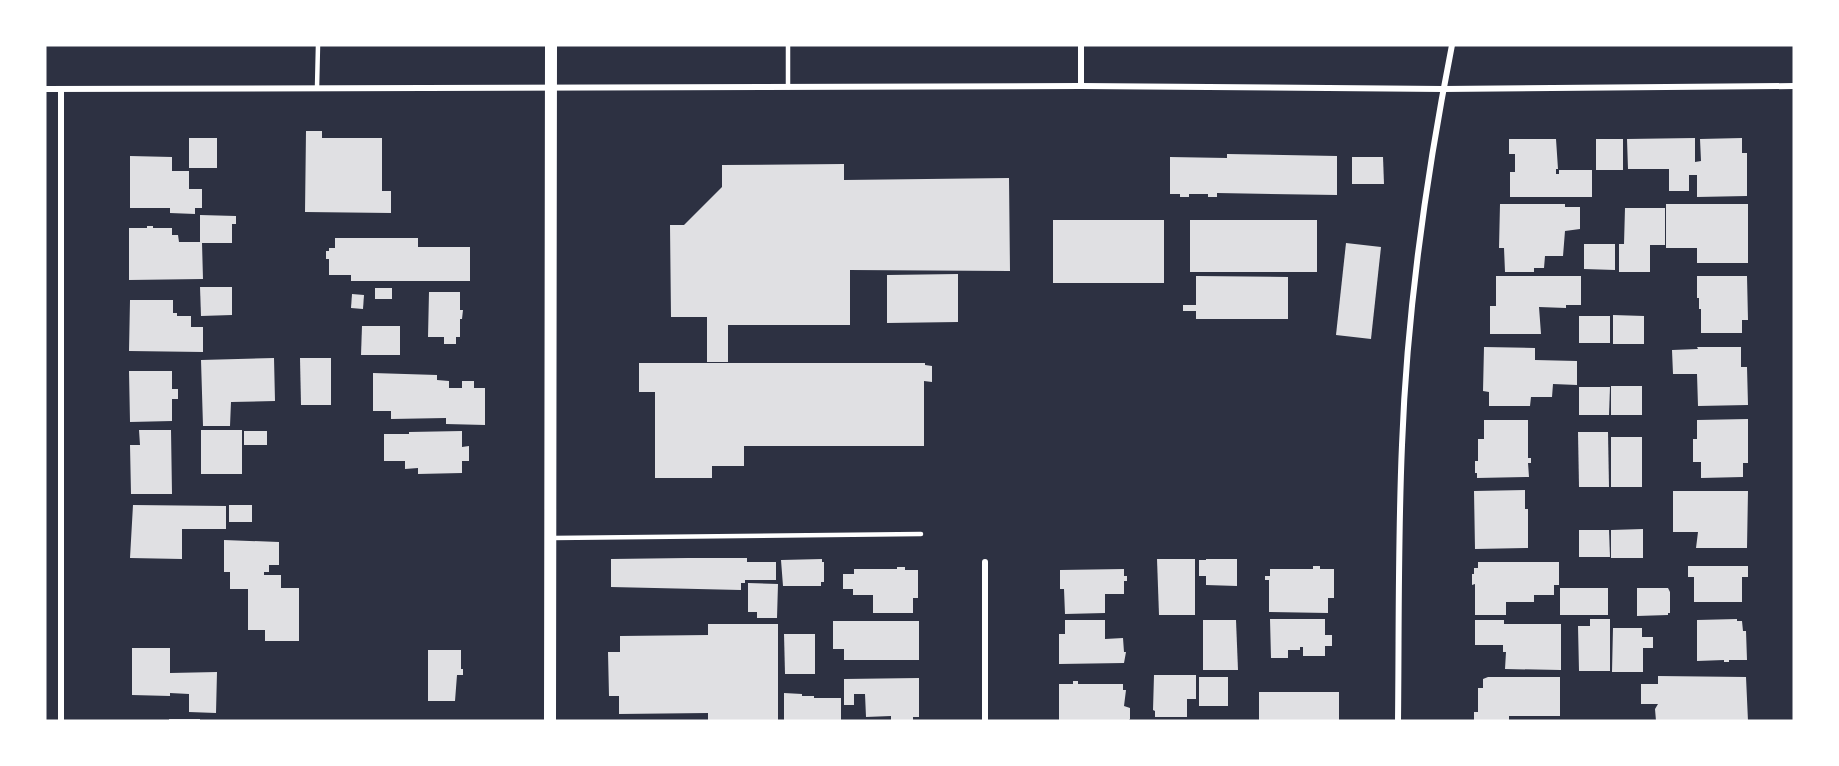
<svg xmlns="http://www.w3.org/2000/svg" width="1839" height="766" viewBox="0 0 1839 766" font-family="Jost,sans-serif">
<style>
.building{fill:#e0e0e3}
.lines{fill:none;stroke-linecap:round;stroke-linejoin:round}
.service{stroke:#fff;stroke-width:4.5}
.minor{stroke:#fff;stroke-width:6}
.secondary{stroke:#fff;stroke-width:12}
</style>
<rect width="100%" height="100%" fill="#2d3142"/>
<!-- building -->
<g class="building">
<path d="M306,131H322V138H382V191H391V213L305,212Z"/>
<rect x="189" y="138" width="28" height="30"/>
<path d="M1695,138V162L1701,161L1700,139L1742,138V153H1747V196L1697,197V175H1689V191H1669V169H1628L1627,139Z"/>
<path d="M1509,139H1556L1558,169H1556V174H1559V170H1592V197H1510V172H1515V154H1509Z"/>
<rect x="1596" y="139" width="27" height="31"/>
<path d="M1227,154L1337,156V195L1217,193V197H1208V194H1189V197H1180V194H1170V157L1227,158Z"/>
<path d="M130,156L172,157V171H189V189H202V208H195V214L170,213V208H130Z"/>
<path d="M1352,157H1383L1384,184H1352Z"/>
<path d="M844,164V180L1009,178L1010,271L850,270V325H728V362H707V317H671L670,225H684L722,187V165Z"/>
<path d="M1500,204H1565V207H1580V229L1565,231L1563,256H1545L1544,268H1534V272H1505L1504,248H1499Z"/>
<path d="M1666,204H1748V263H1697V248H1666Z"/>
<path d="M1625,208H1665V245H1650V272H1619V244H1624Z"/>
<path d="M200,215L236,216V224H232V243H202L203,279L129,280V228H147V226H153V228H172V235H178L179,242H200Z"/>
<rect x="1053" y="220" width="111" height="63"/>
<rect x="1190" y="220" width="127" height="52"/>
<path d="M335,238H418V247H470V281H351V275H329V259H326V251H329V248H335Z"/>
<path d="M1346,243L1381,247L1371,339L1336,335Z"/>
<path d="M1584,244H1615V270L1584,269Z"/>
<path d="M958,274V322L887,323V275Z"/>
<path d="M1196,276L1288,277V319H1196V311H1183V305H1196Z"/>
<path d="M1496,276H1581V305H1566V308L1539,307L1541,334H1490V306H1496Z"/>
<path d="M1697,276H1747L1748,320H1742V333H1701V309H1699V298H1697Z"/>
<path d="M200,287H232V315L201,316Z"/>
<rect x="375" y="288" width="17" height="11"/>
<path d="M429,292H460V310H463L462,319H460V337H456V344H444V337H428Z"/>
<path d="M352,294L364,295L363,309L351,308Z"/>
<path d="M130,300H173V313H177V316H191V327H203V352L129,351Z"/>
<path d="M1613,315L1644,316V344H1613Z"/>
<rect x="1579" y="316" width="31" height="27"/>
<path d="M362,326H400V355H361Z"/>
<path d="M1484,347L1535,348V360L1577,361V385L1553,384L1552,397H1531L1530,406H1489V392L1483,391Z"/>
<path d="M1697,347H1741V367H1747L1748,405L1698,406L1697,374H1673L1672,350L1698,349Z"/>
<path d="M274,358L275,401L231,402L230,426H203L201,360Z"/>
<path d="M300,358H331V405H301Z"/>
<path d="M639,363H925V365L932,366V382L924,381V446H744V466H712V478H655V392H639Z"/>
<path d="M129,371H172V389H178V399H172V421L130,422Z"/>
<path d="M373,373L437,375V380L449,381V388H462V381H474V388H485V425L446,424V418L391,419V411H373Z"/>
<rect x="1611" y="386" width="31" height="29"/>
<path d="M1579,387H1610L1609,415H1579Z"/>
<path d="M1748,419V463H1743V477L1701,478V462H1693V439H1697V420Z"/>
<path d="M1484,420H1528V458H1531V463H1528L1529,477L1477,478V473H1475V461H1478V439H1484Z"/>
<path d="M139,430H171L172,494H131L130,445H140Z"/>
<rect x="201" y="430" width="41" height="44"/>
<rect x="244" y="431" width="23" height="14"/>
<path d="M462,431V447L469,446V461H462V473L418,474V468L405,469V461H384V434H409V432Z"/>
<path d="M1578,432H1608L1609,487H1579Z"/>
<rect x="1611" y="437" width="31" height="50"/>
<path d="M1525,490V509H1528V548L1475,549L1474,491Z"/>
<path d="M1673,491H1748L1747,548H1696L1698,532H1673Z"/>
<path d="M133,505L226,506V529H182V559L130,558Z"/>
<rect x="229" y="505" width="23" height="17"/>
<path d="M1643,529V558H1611V530Z"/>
<path d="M1579,530H1609L1610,557H1579Z"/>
<path d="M224,540L279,542V565H269V572H264V575H281V588H299V641H265V630H248V589H230V572H224Z"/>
<path d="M688,558H747V562H776V580H745V583H741V590L611,587V559Z"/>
<path d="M822,559V562H824V582H821V586H783L781,560Z"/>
<path d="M1157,559H1195V615H1159Z"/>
<path d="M1206,559H1237V586L1206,585V576H1199V560H1206Z"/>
<path d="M1478,562H1559V585H1554V595H1534V602H1506V615H1475V584L1472,585V574H1474V568H1478Z"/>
<path d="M1313,566H1320V569H1334V598H1328V613L1269,612V580H1265V576H1270V569H1313Z"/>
<path d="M1688,566H1748V577H1742V602H1694V577H1688Z"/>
<path d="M897,567H905V570H918V598H913V613H873V595H853V589H843V574H854V569H897Z"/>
<path d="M1124,569V576H1127V581H1124V594H1105V613L1065,614L1064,589H1060V570Z"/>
<path d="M748,583L778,584L777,618H757V612H748Z"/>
<rect x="1560" y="588" width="48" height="27"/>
<path d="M1637,588H1668L1670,592V613H1668V615L1637,616Z"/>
<path d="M1270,619H1325V635H1332V646H1325V656H1303V647H1300V650H1288V658H1271Z"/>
<path d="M1590,619H1610V671H1579L1578,626H1590Z"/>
<path d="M1737,619V621H1742L1743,631H1746L1747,660H1729V662H1724V660L1697,661V620Z"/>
<path d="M1065,620H1105V639L1123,638L1124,652H1126L1124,663L1059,664V634H1065Z"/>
<path d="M1203,620H1236L1238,670H1203Z"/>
<path d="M1475,620H1504V624H1561V670L1505,669L1506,652H1503V645H1475Z"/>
<path d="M833,621H919V660H844V649H833Z"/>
<path d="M708,624H778V721H708V713L619,714V696H609L608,652H620V636L708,635Z"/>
<path d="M1613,628H1642V637H1653V648H1643V672H1612Z"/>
<path d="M784,634H815V674H785Z"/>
<path d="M132,648H170V673L217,672L216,713L189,712V694L170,693V696L132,695Z"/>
<path d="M428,650H461V669H463V675H457L455,701H428Z"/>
<path d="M1154,675H1196V699H1187V717H1155V711L1153,710Z"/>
<path d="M1658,676L1746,677L1748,721H1656L1655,709L1658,704H1641V684H1658Z"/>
<rect x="1199" y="677" width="29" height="29"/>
<path d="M1488,677H1560V716H1509V720L1474,721V712H1478V688H1483V679Z"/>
<path d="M919,678V717H913V721H891V716L866,717L865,694H854V705H844V679Z"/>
<path d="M1073,681H1078V684H1123V690H1126L1124,706L1130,708V719L1128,721H1059V684H1073Z"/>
<rect x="1259" y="692" width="80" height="29"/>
<path d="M784,693L802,694V696H814V698H841V721H784Z"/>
<rect x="169" y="719" width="31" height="2"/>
</g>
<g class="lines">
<!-- service -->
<g class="service">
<path d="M788,87V45"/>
<path d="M317,88L318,45"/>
<path d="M553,538L921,534"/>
</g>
<!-- minor -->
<g class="minor">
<path d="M1081,86V45"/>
<path d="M45,89L1081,86L1443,89L1794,86"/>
<path d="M985,562V721"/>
<path d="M61,721V89"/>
<path d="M1398,721C1399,629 1398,537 1402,445C1407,310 1426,177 1452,45"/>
</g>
<!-- secondary -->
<path class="secondary" d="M550,721L551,45"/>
</g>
<!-- border -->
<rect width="1839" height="766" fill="none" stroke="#ffffff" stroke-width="93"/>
</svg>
